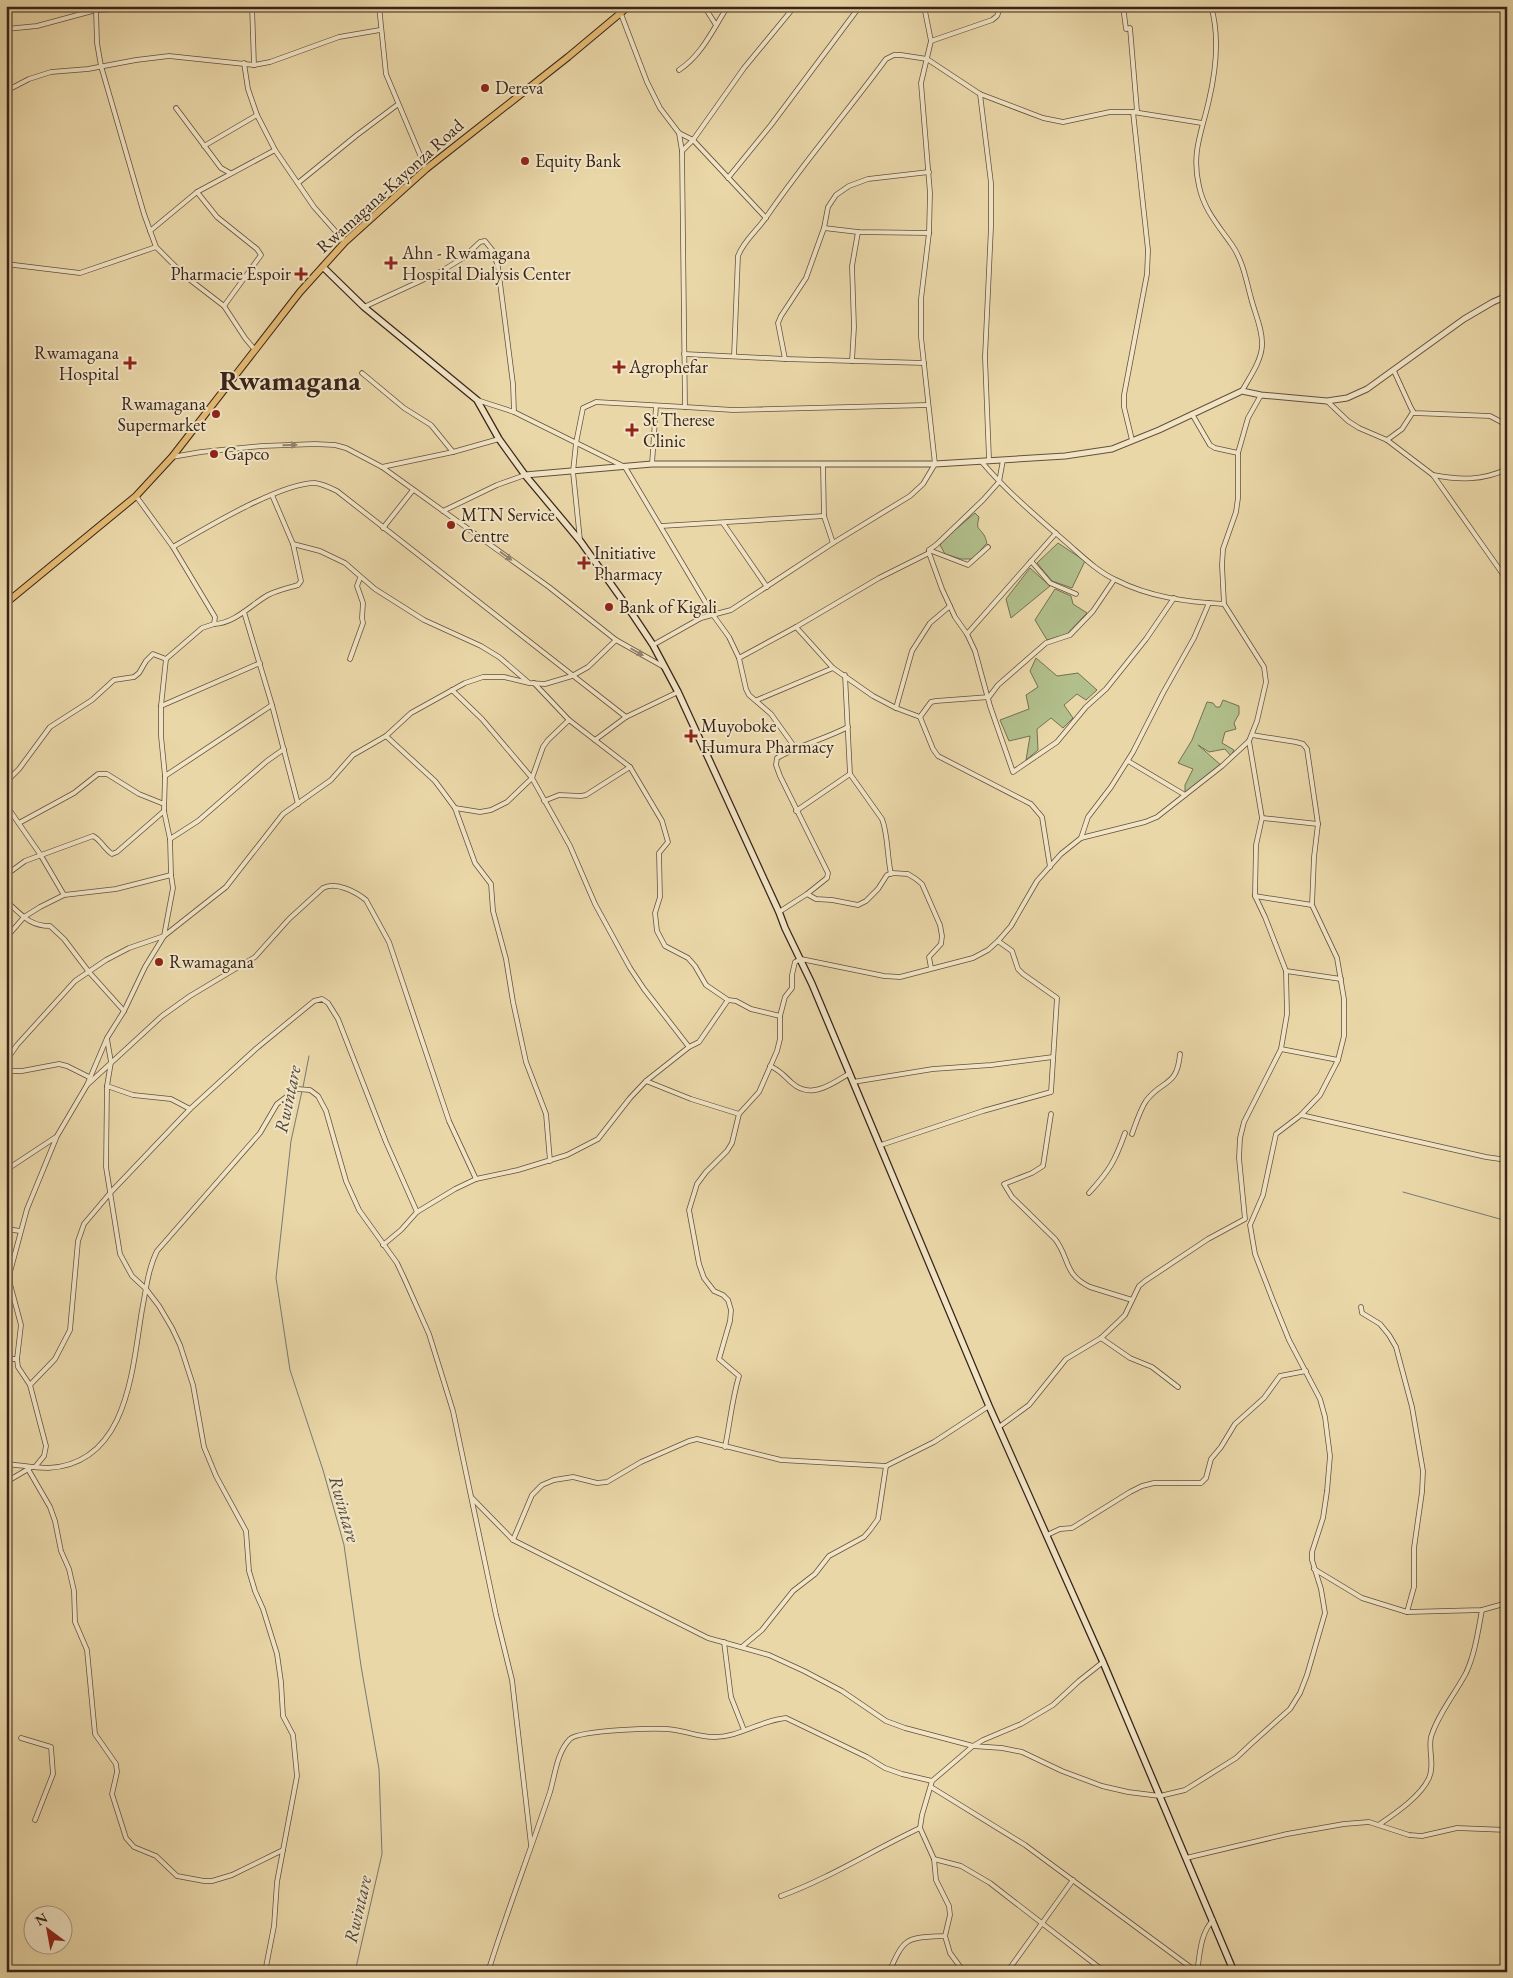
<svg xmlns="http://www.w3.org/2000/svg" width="1513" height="1978" viewBox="0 0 1513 1978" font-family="'EB Garamond',serif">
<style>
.green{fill:#b1bf8c;stroke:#747153}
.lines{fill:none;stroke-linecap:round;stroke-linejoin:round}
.stream{stroke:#757b76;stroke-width:1}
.minor-casing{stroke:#64503e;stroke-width:5.5}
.tertiary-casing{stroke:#64503e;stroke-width:7}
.secondary-casing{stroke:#38231a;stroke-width:8}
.trunk-casing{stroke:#38231a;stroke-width:8}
.minor{stroke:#f1e5c6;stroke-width:4}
.tertiary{stroke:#f1e5c6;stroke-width:5}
.secondary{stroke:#f1e5c6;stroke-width:5.5}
.trunk{stroke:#e5bc74;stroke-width:6}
.oneway{fill:#948470}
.poi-dot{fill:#8f2418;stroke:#f1e5c6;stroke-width:2}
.labels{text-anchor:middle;stroke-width:4;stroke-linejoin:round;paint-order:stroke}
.poi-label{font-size:18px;fill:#38231a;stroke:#f1e5c6;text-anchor:start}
.street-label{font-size:18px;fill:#38231a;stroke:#f1e5c6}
.water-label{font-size:19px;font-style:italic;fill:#524840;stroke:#f1e5c6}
.town-label{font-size:28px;font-weight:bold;fill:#38231a;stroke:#f1e5c6}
</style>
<rect width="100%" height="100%" fill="#ead7a8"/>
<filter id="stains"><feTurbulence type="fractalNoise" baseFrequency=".004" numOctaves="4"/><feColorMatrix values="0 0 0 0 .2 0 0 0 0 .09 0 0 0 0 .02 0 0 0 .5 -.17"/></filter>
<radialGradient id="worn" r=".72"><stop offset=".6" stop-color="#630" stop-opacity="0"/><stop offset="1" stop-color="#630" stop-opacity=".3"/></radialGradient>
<!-- green -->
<g class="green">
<path d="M975,513L979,517C976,530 978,526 984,535C986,538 986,541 987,543L973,559H961L945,554L940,545L943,540Z"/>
<path d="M1058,543L1085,561L1072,588L1052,581L1037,563Z"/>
<path d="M1030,568L1050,586L1011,618L1006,599Z"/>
<path d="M1055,589L1071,596L1073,604L1087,613L1067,634L1047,640L1035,620Z"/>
<path d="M1036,658L1057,676L1078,673L1097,690L1086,700L1077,694L1064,705L1073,718L1063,728L1051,718L1037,729L1038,750L1026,760L1030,736L1009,741L1000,720L1029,709L1026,695L1038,687L1030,671Z"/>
<path d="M1223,700L1239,706V714L1234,723L1236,729L1225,732L1222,743L1234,750L1231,756L1225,749L1209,752L1198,745L1222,766L1185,795V785L1193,769L1178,763L1192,740L1207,702L1213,703L1216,707H1220Z"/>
</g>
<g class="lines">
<!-- stream -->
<g class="stream">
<path d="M303,1087L309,1056"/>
<path d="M302,1091L291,1141L276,1278L290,1370L323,1470L344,1545L361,1666L379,1769L382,1854L355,1972"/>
<path d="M1403,1192L1507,1221"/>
</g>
<defs>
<g id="minor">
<path d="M93,6L96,10L97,43L101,66L144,214L156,247L185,276L224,306L245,338L255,350"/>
<path d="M252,6L254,65"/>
<path d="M379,6L386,74L426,169"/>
<path d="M704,6L716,25"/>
<path d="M1123,6L1126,29L1130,28L1137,111L1133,112L1148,250L1147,274L1124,395V407L1132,440"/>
<path d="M1211,6C1220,37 1216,70 1209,100C1202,132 1191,152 1199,186C1204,210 1218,225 1232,245C1243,261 1246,280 1251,298C1255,314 1263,330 1262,346C1261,362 1249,378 1242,391"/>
<path d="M6,29L37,26L96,10L176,6"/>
<path d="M931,41L992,20L997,16L1001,6"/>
<path d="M244,63L248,89L257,115L275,150L314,207L345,242"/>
<path d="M679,70C702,55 713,29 728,6"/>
<path d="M6,91L29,79L51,72L88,69L136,60L169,56L254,65L270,62L339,37L380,30"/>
<path d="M980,94L991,183V227L985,357L989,459"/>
<path d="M176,108L221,168L230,173"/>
<path d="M679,133L693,140L766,218"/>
<path d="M204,146L257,115"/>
<path d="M682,151L693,140L744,68L795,6"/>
<path d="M728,178L771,125L860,6"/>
<path d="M298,183L357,135L397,105"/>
<path d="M197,192L217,217L257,249L261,255L224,306"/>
<path d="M824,228L858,232L929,233"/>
<path d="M150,231L197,192L275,150"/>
<path d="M6,264L80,273L156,247"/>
<path d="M364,307L440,272L463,258L480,242L485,241L493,251L498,267L513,384L514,412"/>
<path d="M684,354L785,359L924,363"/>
<path d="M734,356L738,256C744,240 758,230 767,216C804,162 847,112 886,59L894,55H901L927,59L980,94L1043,118L1063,122L1110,112H1133L1202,123"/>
<path d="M785,359L778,323L781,316L806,278L824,228L828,207L836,195L849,186L868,179L929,172"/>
<path d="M852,361L854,327L852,266L858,232"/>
<path d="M1394,371L1411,408L1414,413L1490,416L1507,425"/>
<path d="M362,373L404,408L431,425L453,452"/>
<path d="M477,400L514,412L625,467L713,615L729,637L739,658L796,627L879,578L929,553V550L936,545L983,500L999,482L1003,460"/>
<path d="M1327,401L1348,421L1359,428L1387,440L1433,475L1507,580"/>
<path d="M685,407L733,410L928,405"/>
<path d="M1192,414L1210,445L1215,448L1238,453"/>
<path d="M1387,440L1402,429L1413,412"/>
<path d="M172,457L201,452L262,446L315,444L335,445L346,448L382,467L549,587L616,640L664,667"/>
<path d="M981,461C1006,491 1037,517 1067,543C1082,556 1098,572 1116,580C1149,597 1187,602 1224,604"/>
<path d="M652,464L656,406"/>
<path d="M823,465L824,516L833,543"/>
<path d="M382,467L453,452L499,439"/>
<path d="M1433,475C1459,480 1482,481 1507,469"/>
<path d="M443,511L497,485L525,475"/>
<path d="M723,523L767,587"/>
<path d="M661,526L824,516"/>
<path d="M383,528L413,490"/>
<path d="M580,540L573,472L576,443L583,408L596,402L685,407L682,151L679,133L660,108L647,82L621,14"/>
<path d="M293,544L320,551L345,563L375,589L424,620L481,646L499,657L528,682"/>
<path d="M173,547C204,529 280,483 315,483C323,484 329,487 337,491L626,717"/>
<path d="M929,550L968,565L988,547"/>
<path d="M929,553L942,589L955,617L967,634L975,651L990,706L1013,772L1057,742L1086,707L1106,689L1146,639L1174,598"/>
<path d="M1031,561L1050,583L1076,594"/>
<path d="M244,612L272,705L298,804"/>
<path d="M214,624C234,624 252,604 268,595C278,590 288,588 298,585L301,581L293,544L272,495"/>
<path d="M796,627L833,668L873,696L896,708L920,717L931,702L936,701L989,697L998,685L1046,643L1070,635L1093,611L1114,580"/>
<path d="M967,634L1056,533"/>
<path d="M653,645L701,618L731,610L833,543L910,496L923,484L935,464L921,337V299L929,233L930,193L921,83L931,41L924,6"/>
<path d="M739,658L746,689L749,695L771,714L796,749"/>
<path d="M350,659L363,623L362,618L363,603L357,586L360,578"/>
<path d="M845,675L850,774L882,819C888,834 887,856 891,874"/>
<path d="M534,683L569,720L630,767L662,821L668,842L659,853L660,897L655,913L657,931L665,946L688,958L695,966L706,985L728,1000L736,1001L751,1009L780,1016"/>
<path d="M452,690L482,719L532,778L570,846L595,904L630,968L644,989L689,1047"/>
<path d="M757,700L833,668"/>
<path d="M161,706L260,663"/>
<path d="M896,708L912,651L930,623L950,606"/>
<path d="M920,717L933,749L938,756L1031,804L1042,817L1050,867"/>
<path d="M386,736L435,781L444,793L455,808L475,863L491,884L493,911L506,959L513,1002L526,1062L546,1114L550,1161"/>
<path d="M595,740L626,717L678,692"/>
<path d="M1128,761L1185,795"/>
<path d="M165,776L272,705"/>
<path d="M6,782L19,769L50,727L92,700L114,680L134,677L139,673L146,661L153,654L166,659"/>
<path d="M544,801L559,795L581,796L586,795L630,767"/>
<path d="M6,805L40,854L64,895"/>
<path d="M455,808L480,812L491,810L507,802L532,778L543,747L548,740L569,720"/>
<path d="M796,811L850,774"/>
<path d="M1262,818L1318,824"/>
<path d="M19,823L74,793L98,774H107L139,794L164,804"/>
<path d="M1081,838L1088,817L1111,787L1133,752L1163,693L1194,638L1209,603"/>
<path d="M170,839L198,821L267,761L284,749"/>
<path d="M6,875L25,861L93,836C101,840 104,849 112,854L117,852L164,811"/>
<path d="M807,894L816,899L832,900L858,905L866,901L878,889L887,875L892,873L908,874L916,879L922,884L940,925L942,936L941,944L929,957L931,968"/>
<path d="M1255,896L1312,905"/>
<path d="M6,901C21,914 29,926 50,926L64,939L89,972L124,1011"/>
<path d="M779,912L807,894L827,878L828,873L780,776L776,765L777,758C800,745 825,739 848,727"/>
<path d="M6,938L24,917L40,907L64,895L116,889L171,875"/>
<path d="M1286,971L1341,979"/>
<path d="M107,1039L111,1062L107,1086L106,1167L120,1254L132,1276L146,1289L159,1306L172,1328L180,1345L193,1385L204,1447L216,1476L246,1531L249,1571L255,1591L263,1609L277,1654L281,1682L283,1716L293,1735L297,1776L277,1882L274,1926L265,1972"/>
<path d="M1281,1049L1338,1060"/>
<path d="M6,1061L17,1045L75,981L106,960L129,948L164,936L226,887L283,814L331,780L353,755L386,736L411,713L465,683L483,677H504L529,683L545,684L572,676L588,667L616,640"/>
<path d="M770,1066C780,1070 784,1076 792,1083C811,1100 832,1084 850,1073"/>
<path d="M6,1071H22L59,1064L67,1066L89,1077"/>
<path d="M646,1081L691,1099L739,1114"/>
<path d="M853,1082L933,1069L991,1065L1053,1057"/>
<path d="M87,1085L162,1016L190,996L255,957L289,919L323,888C336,881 356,892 366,900L389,942L449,1121L476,1179"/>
<path d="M107,1086L133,1095L171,1099L190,1109"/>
<path d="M1051,1114L1043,1166L1032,1173L1004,1184L1012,1197L1055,1239C1070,1258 1063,1274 1090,1287L1132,1300"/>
<path d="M1301,1115L1486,1157L1507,1160"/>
<path d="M1132,1134C1136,1123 1140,1110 1146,1101C1162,1079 1177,1088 1180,1054"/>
<path d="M881,1145L983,1111L1051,1092L1057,998L1023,974L1018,969L1012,951L998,941"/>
<path d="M6,1170L56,1137"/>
<path d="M1089,1193C1110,1170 1115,1161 1125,1133"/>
<path d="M6,1229L20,1231"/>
<path d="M383,1245L401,1230L417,1212L455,1189L476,1179L518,1170L567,1155L598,1139L630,1098L646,1081L689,1047L699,1042L728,1000"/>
<path d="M1361,1307L1362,1313L1380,1324L1389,1335L1396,1347L1412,1407L1423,1471L1422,1492L1414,1548V1587L1407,1612"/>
<path d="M1101,1338L1130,1358L1152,1367L1178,1387"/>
<path d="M6,1359H17"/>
<path d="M30,1385L55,1359L70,1330L78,1241L84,1224L111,1192L190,1109L258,1047L314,1001L322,999L328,1003L338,1019L386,1142L417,1212"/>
<path d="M999,1427L1029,1405L1066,1359L1101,1338L1119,1321L1125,1315L1139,1286L1145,1281L1208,1239L1245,1219L1239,1158L1240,1138L1244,1122L1281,1049L1287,1014L1286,971L1265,917L1255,896L1256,845L1262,818L1249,741"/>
<path d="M725,1447C730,1423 732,1399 739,1376L719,1359L730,1321L731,1310L728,1300L723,1295L714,1291L704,1278L699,1264L689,1210L697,1184L706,1172L727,1151L732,1143L739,1114L759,1092L777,1051L780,1039V1016L785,997L792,988V975L795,962L801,959L884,976L900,977L973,958L988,950L998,941L1011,926L1037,881L1061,854L1081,838L1145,822L1157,817L1222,766L1249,741L1257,721L1266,682L1264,667L1224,604L1222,565L1223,549L1236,512L1238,498V453L1248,418L1261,395"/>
<path d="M6,1464C20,1465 34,1468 48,1468C128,1464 132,1370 142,1310C146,1290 148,1269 157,1251L260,1133L277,1104L297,1089L310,1090L318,1096L326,1111L346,1181L359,1210L397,1263L405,1280L429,1334L453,1411L496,1615L512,1680L531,1845"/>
<path d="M35,1467L44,1456L46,1446L30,1385L18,1367L17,1359L21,1325L10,1284V1272L27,1209L57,1136L87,1085L107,1038L124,1011L145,967L164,936L173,888L171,875L170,839L164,811L165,776L161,736V706L166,659L202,628L214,624L215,617L173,547L136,496"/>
<path d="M28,1469L50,1507L55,1521L61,1551L69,1569L74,1591L75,1622L87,1650L95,1734L116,1764L117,1772L112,1794L126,1838L134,1847L156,1856L177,1876L204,1881H212L232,1875L283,1850"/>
<path d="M6,1482L30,1468"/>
<path d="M472,1498L513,1540L708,1638L769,1655L804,1671L842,1691L886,1721L905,1728L973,1746L1002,1748L1022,1752L1062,1771L1102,1786L1128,1792L1160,1796L1185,1790L1236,1758L1252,1743L1290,1709L1300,1693L1307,1675L1325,1613L1321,1589L1312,1560V1552L1323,1518L1327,1491L1330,1456L1325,1417L1320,1399L1289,1340L1272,1298L1255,1254L1250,1225L1263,1195L1276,1134L1301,1115L1320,1095L1338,1060L1344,1036V999L1337,958L1312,905L1314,857L1318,824L1307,749L1303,744L1296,742L1252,735"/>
<path d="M1047,1535L1060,1529L1072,1528L1130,1492L1142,1486L1154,1483H1201L1206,1478L1211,1459L1221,1447L1235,1424L1264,1398L1280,1376L1306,1371"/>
<path d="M513,1540L532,1495L542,1485L554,1480L573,1477L597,1483L607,1482L641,1462L689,1441L697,1439L781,1460L886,1466L934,1442L989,1406"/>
<path d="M1314,1569L1362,1598L1407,1612L1482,1610L1507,1603"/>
<path d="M724,1642L731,1697L744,1730"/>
<path d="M743,1646L762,1630L793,1591L815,1574L829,1556L864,1537L870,1530L878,1519L886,1466"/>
<path d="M21,1738L51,1747L53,1774L35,1820"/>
<path d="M931,1787L1025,1845L1197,1972C1200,1954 1200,1934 1213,1920"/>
<path d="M1380,1824C1396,1813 1421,1796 1429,1778C1435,1764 1428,1750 1431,1737C1438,1714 1455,1694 1466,1673C1475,1654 1478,1631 1482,1610"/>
<path d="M1186,1858L1287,1834L1344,1824L1369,1822L1409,1835L1422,1836L1457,1828L1507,1830"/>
<path d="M934,1859L961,1866L990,1883L1105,1972"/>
<path d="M781,1896C830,1878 873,1850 920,1828"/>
<path d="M488,1972C507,1911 530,1852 550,1792C555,1775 557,1752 570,1739C580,1730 661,1727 675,1730C688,1732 700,1737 713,1737C738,1738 761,1720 786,1718L867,1757L885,1768L902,1774L932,1781"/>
<path d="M889,1972C905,1936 906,1938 945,1936"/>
<path d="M964,1972L950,1953L945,1936L950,1915L949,1906L936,1880L934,1859L920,1828L922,1815L932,1781L973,1746L983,1740L1021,1724L1053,1705L1079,1681L1103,1662"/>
<path d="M1007,1972L1073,1880"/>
</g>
<path id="tertiary" d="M525,475L652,464H935L1065,456L1112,449L1159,430L1242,391L1261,395L1327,401L1347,398L1367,389L1464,319L1493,302L1507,296"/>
<path id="secondary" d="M323,267L364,307L477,400L499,439L525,475L581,542L633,615L653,645L678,692L779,912L785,928L812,984L989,1406L1103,1662L1234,1972"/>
<path id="trunk" d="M6,603L136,496L172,457L300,292L345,242L426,169L568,57L629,6"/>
</defs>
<!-- minor casing -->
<use href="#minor" class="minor-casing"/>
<!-- tertiary casing -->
<use href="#tertiary" class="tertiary-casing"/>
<!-- secondary casing -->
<use href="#secondary" class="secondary-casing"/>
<!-- trunk casing -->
<use href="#trunk" class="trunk-casing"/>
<!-- minor -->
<use href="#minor" class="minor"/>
<!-- tertiary -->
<use href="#tertiary" class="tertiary"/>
<!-- secondary -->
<use href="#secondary" class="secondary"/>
<!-- trunk -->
<use href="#trunk" class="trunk"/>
</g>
<!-- one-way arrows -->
<defs><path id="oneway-solid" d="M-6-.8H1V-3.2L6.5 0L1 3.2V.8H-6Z" transform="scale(1.25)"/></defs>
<g class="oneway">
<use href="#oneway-solid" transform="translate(290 445) rotate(-2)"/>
<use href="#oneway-solid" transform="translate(506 556) rotate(36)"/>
<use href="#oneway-solid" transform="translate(637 652) rotate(30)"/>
</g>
<!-- markers -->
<g class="poi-dot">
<circle cx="485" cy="88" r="5"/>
<circle cx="525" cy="161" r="5"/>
<path d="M388.5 255.5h5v5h5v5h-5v5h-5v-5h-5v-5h5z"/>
<path d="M298.5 266.5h5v5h5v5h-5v5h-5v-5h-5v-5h5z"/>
<path d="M127.5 355.5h5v5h5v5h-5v5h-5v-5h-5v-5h5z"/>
<path d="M616.5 359.5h5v5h5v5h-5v5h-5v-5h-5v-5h5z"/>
<circle cx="216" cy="414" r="5"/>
<path d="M629.5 422.5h5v5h5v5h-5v5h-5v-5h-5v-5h5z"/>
<circle cx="214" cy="454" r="5"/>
<circle cx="451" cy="525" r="5"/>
<path d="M581.5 555.5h5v5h5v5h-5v5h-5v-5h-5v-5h5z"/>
<circle cx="609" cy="607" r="5"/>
<path d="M688.5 728.5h5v5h5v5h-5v5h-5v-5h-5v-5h5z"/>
<circle cx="159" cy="962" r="5"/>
</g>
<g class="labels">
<!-- poi labels -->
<g class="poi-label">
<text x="495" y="94">Dereva</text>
<text x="535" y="167">Equity Bank</text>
<text x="402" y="259">Ahn - Rwamagana<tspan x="402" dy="21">Hospital Dialysis Center</tspan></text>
<text x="291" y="280" text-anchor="end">Pharmacie Espoir</text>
<text x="119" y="359" text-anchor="end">Rwamagana<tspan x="119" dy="21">Hospital</tspan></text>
<text x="629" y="373">Agrophefar</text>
<text x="206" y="410" text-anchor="end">Rwamagana<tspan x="206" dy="21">Supermarket</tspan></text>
<text x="643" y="426">St Therese<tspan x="643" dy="21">Clinic</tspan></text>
<text x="224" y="460">Gapco</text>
<text x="461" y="521">MTN Service<tspan x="461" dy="21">Centre</tspan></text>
<text x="594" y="559">Initiative<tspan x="594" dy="21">Pharmacy</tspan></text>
<text x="619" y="613">Bank of Kigali</text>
<text x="701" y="732">Muyoboke<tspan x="701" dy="21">Humura Pharmacy</tspan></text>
<text x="169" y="968">Rwamagana</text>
</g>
<!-- street labels -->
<g class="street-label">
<text transform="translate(390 186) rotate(-42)" y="6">Rwamagana-Kayonza Road</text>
</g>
<!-- water labels -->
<g class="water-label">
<text transform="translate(287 1099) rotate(-78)" y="7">Rwintare</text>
<text transform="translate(345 1509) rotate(74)" y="7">Rwintare</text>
<text transform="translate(357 1909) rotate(-77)" y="7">Rwintare</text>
</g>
<!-- town labels -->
<g class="town-label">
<text x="290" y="390">Rwamagana</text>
</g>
</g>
<!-- margin -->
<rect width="1513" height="1978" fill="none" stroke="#ead7a8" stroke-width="25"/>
<rect x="8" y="8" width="1498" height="1963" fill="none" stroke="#38231a" stroke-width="2.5"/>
<rect x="12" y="12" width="1488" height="1953" fill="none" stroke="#38231a"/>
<!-- north arrow -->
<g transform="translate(48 1930) rotate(328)"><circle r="24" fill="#f1e5c6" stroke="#a79781"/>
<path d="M0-4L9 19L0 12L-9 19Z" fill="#8f2418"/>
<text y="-8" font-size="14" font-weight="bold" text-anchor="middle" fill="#38231a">N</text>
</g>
<rect width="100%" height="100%" filter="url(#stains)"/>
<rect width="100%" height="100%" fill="url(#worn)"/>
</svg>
